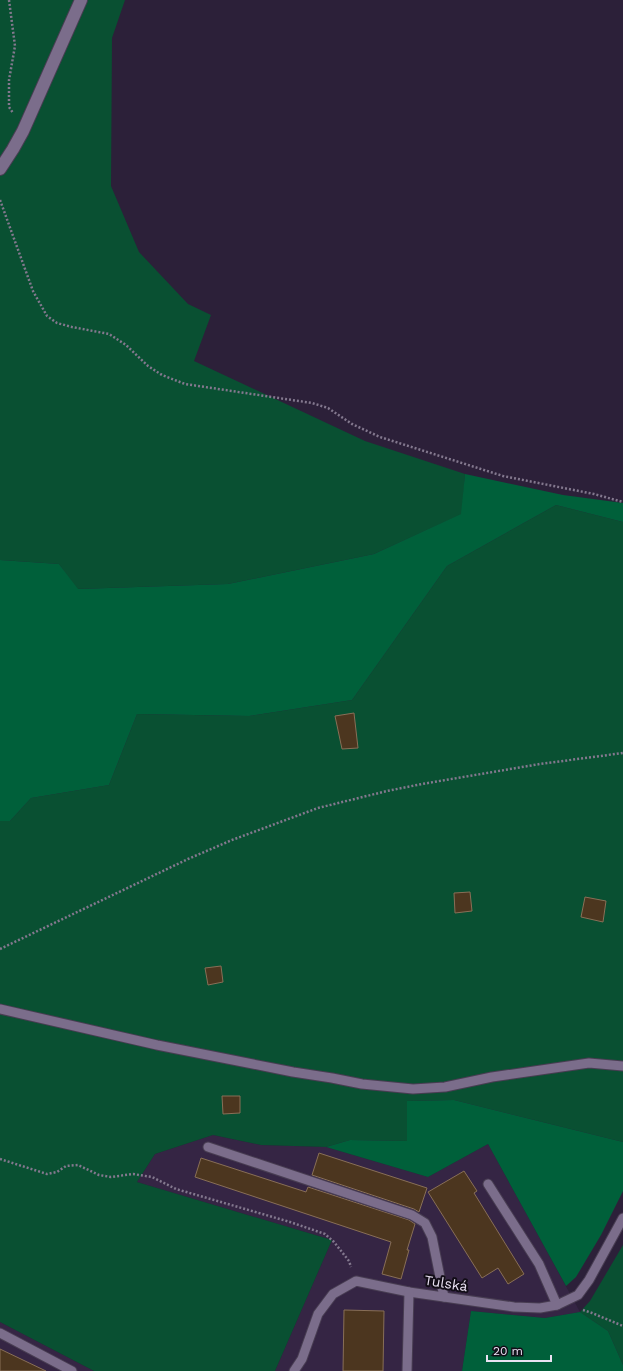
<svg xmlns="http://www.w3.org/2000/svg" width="623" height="1371" viewBox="0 0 623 1371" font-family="'Work Sans',sans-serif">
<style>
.built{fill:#352544}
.green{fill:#095032}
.forest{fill:#00603a}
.building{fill:#4c361f;stroke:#886f57}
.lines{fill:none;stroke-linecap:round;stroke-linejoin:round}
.service-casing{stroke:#483d52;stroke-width:11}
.minor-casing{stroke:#483d52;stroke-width:14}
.path{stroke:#83788e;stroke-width:2.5;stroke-dasharray:2 2;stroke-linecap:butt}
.service{stroke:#7b6d8b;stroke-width:9}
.minor{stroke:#7b6d8b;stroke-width:12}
.labels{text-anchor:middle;stroke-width:4;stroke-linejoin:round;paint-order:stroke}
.street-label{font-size:14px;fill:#eae2f3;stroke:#120d17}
</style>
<rect width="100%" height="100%" fill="#2c2039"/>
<!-- built -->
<g class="built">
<path d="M213,1135L261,1145L326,1147L428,1177L488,1144L580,1312L545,1318L471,1311L462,1371H275L332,1240L137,1182L155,1154Z"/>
<path d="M0,1322L94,1371H0Z"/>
</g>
<!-- green -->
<g class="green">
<path d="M0,0H125L112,38L111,186L139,252L188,304L211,315L194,361L365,441L465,474L462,514L374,554L228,584L77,589L59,564L0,560Z"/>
<path d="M556,505L623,522V1142L454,1100L407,1101V1141L350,1140L326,1147L261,1145L213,1135L155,1154L137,1182L332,1240L275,1371H94L0,1322V821H10L31,798L109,785L137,714L249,716L352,700L447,566Z"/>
<path d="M623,1245V1365L608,1331L580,1312L590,1301Z"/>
</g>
<!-- forest -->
<g class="forest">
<path d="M465,474L563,495L623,503V522L556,505L447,566L352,700L249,716L137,714L109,785L31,798L10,821H0V560L59,564L78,589L228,584L374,554L461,514Z"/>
<path d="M454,1100L623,1142V1191L601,1235L576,1277L566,1286L488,1144L428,1177L326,1147L350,1140L407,1141V1101Z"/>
<path d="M471,1311L545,1318L580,1312L608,1331L623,1365V1371H462Z"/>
</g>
<!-- building -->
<g class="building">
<path d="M354,713L358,748L342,749L335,716Z"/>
<path d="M470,892L472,911L455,913L454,893Z"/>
<path d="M585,897L606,901L603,922L581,917Z"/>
<path d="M221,966L223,982L208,985L205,968Z"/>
<path d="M222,1096H240V1113L223,1114Z"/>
<path d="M319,1153L427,1188L419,1212L414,1209L312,1175Z"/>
<path d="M201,1158L306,1192L308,1187L409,1220L415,1224L407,1250H409L401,1279L382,1274L391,1242L195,1177Z"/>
<path d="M464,1171L477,1191L474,1193L524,1274L508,1284L498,1268L482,1278L428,1192Z"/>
<path d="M344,1310L384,1311L383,1371H343Z"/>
<path d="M0,1349L46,1371H0Z"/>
</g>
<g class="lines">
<defs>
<g id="service">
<path d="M0,1009L157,1045L293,1072L332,1078L362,1084L413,1089L445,1087L492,1077L589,1063L623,1066"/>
<path d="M208,1147L412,1215L425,1223L432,1237L444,1297"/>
<path d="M488,1184L539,1264L557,1305"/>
<path d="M0,1333L72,1371"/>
<path d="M294,1371L302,1359L318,1314L333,1294L356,1281L409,1292L514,1307L540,1308L557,1305L578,1295L589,1280L623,1218"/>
<path d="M407,1371L409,1292"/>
</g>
<path id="minor" d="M0,169L13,149L23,131L81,0"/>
</defs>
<!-- service casing -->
<use href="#service" class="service-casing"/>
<!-- minor casing -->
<use href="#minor" class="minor-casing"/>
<!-- path -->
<g class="path">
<path d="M9,0L15,46L9,80V107L13,113"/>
<path d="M0,200L33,291L47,316L57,323L72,327L109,334L126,345L148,366L162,375L185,384L312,403L328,408L352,424L380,437L503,476L594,494L623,502"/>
<path d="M0,949L188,859L232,840L318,808L387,791L422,784L540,764L623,753"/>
<path d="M0,1159L47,1174L57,1172L66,1166L78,1165L99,1175L111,1177L133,1174L152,1177L176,1189L290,1222L325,1234L334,1242L349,1261L351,1267"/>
<path d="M583,1310L592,1313L623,1326"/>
</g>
<!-- service -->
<use href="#service" class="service"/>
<!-- minor -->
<use href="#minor" class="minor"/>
</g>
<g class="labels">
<!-- street labels -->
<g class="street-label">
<text transform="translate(446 1283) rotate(9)" y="5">Tulská</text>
</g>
</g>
<!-- scale -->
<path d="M487 1355v6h64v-6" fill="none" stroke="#eae2f3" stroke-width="2"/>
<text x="493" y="1355" font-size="12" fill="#eae2f3" stroke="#120d17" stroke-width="3" paint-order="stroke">20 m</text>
</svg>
